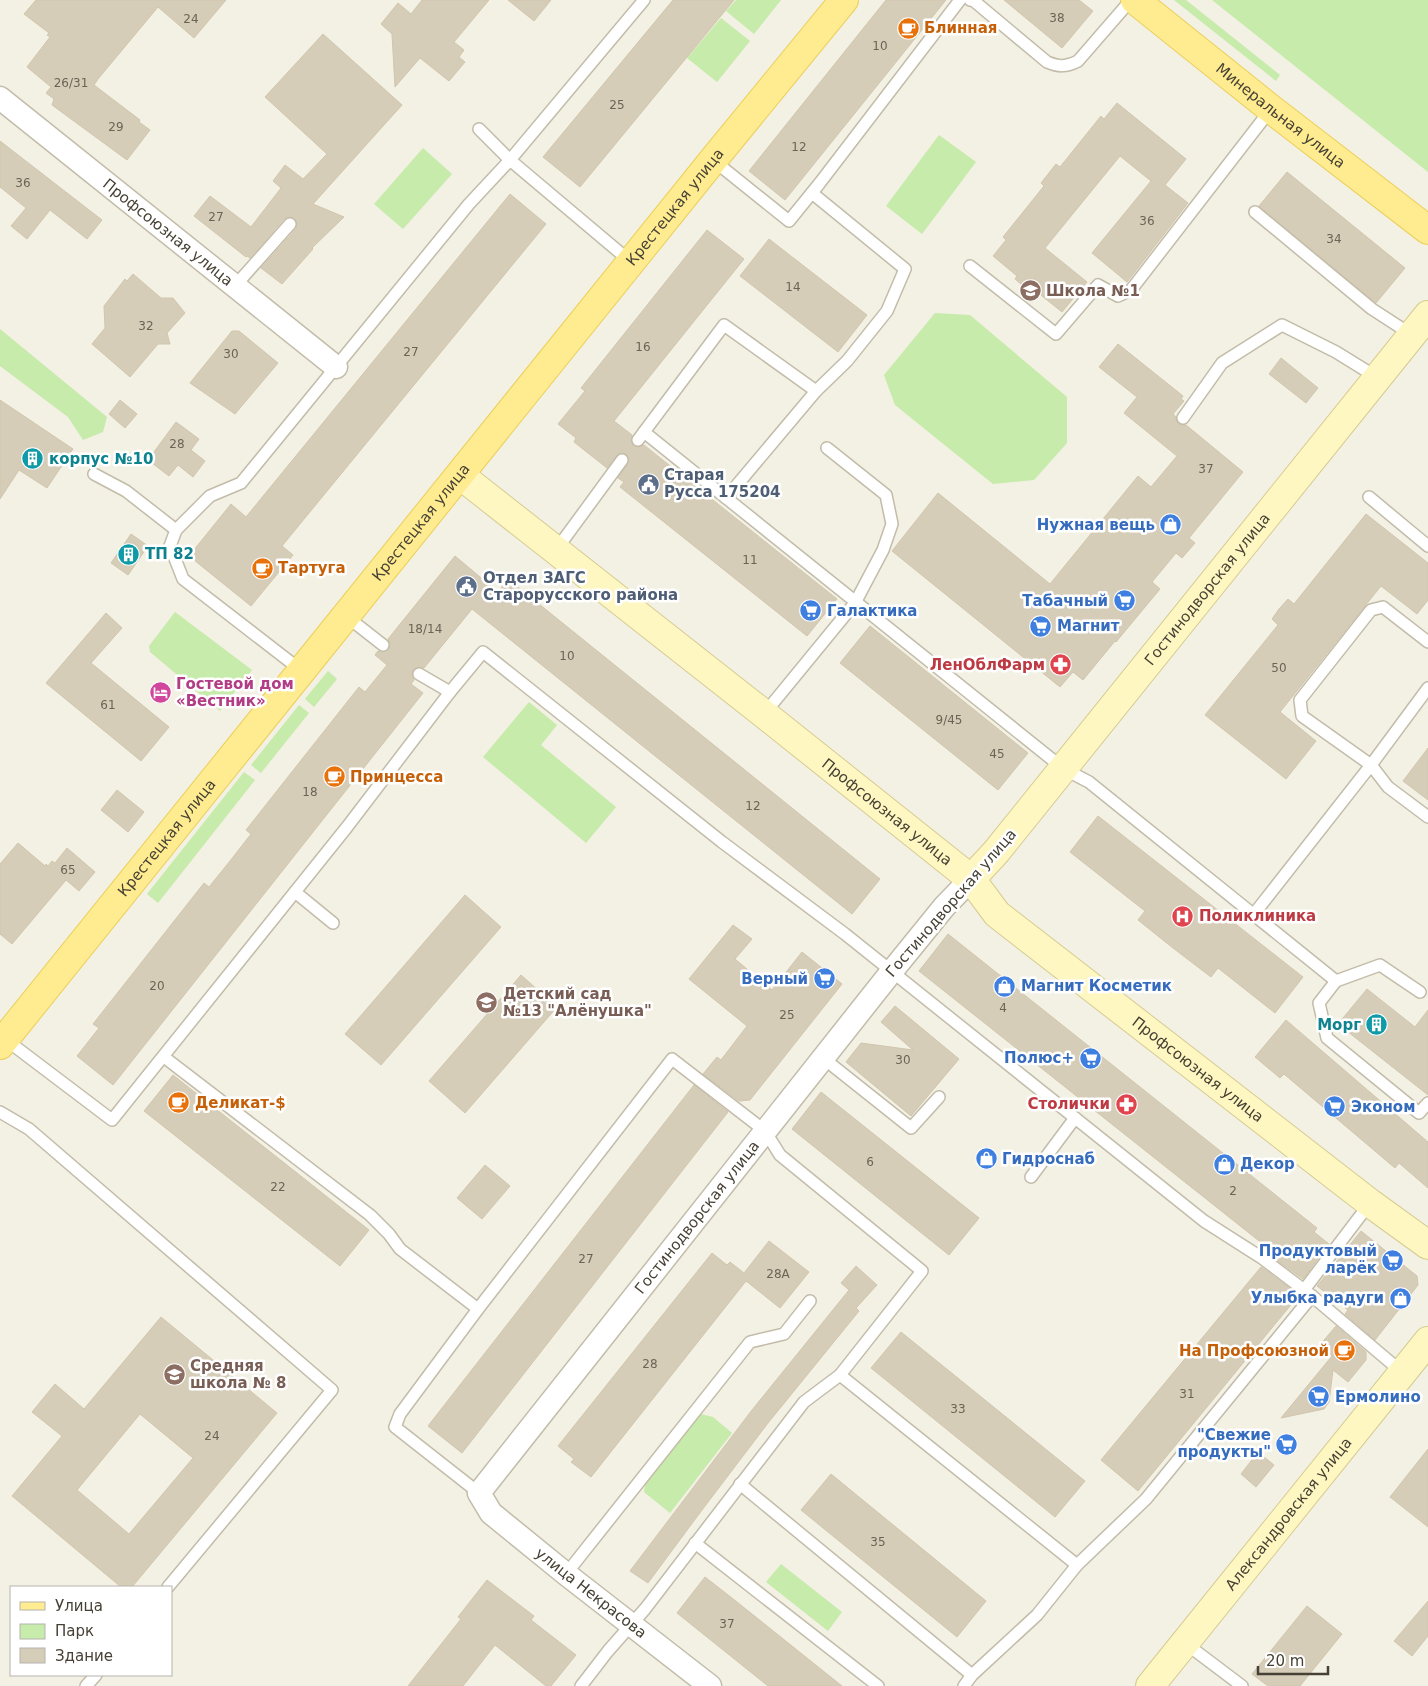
<svg xmlns="http://www.w3.org/2000/svg" width="1428" height="1686" viewBox="0 0 1428 1686" font-family="'DejaVu Sans',sans-serif">
<style>
.green{fill:#c6ebaa}
.building{fill:#d6cdb9;stroke:#d1c6ac;fill-rule:evenodd}
.lines{fill:none;stroke-linecap:round;stroke-linejoin:round}
.lane-casing{stroke:#c2bca9;stroke-width:14}
.street-casing{stroke:#c2bca9;stroke-width:25}
.secondary-casing{stroke:#d6cc91;stroke-width:30}
.primary-casing{stroke:#ebcf5a;stroke-width:30}
.lane{stroke:#fff;stroke-width:11}
.street{stroke:#fff;stroke-width:22}
.secondary{stroke:#fff7c2;stroke-width:28}
.primary{stroke:#ffec91;stroke-width:28}
.labels{text-anchor:middle;stroke-width:5;stroke-linejoin:round;paint-order:stroke}
.number-label{font-size:12px;fill:#6a6455}
.food-label{font-size:15px;font-weight:bold;fill:#c56008;stroke:#fff;text-anchor:start}
.street-label{font-size:15px;fill:#464134;stroke:#fff}
.education-label{font-size:15px;font-weight:bold;fill:#785e54;stroke:#fff;text-anchor:start}
.culture-label{font-size:15px;font-weight:bold;fill:#0d838f;stroke:#fff;text-anchor:start}
.service-label{font-size:15px;font-weight:bold;fill:#4e5e75;stroke:#fff;text-anchor:start}
.shop-label{font-size:15px;font-weight:bold;fill:#366cbe;stroke:#fff;text-anchor:end}
.health-label{font-size:15px;font-weight:bold;fill:#be3a42;stroke:#fff;text-anchor:end}
.hotel-label{font-size:15px;font-weight:bold;fill:#b23c85;stroke:#fff;text-anchor:start}
</style>
<rect width="100%" height="100%" fill="#f3f0e4"/>
<!-- green -->
<g class="green">
<path d="M736,0H781L754,34L726,11Z"/>
<path d="M1174,0H1186L1280,75L1276,81Z"/>
<path d="M1212,0H1428V172Z"/>
<path d="M721,18L750,41L717,82L687,58Z"/>
<path d="M939,135L976,162L922,234L886,206Z"/>
<path d="M423,148L452,174L403,229L374,204Z"/>
<path d="M935,313L970,315L1067,397V443L1034,480L993,484L895,405L884,375Z"/>
<path d="M0,329L107,417L103,432L83,440L68,417L0,366Z"/>
<path d="M175,612L252,670L220,711L150,652L149,646Z"/>
<path d="M328,671L337,679L314,707L305,699Z"/>
<path d="M529,702L557,725L541,745L616,807L586,843L483,757Z"/>
<path d="M299,705L309,713L261,773L251,765Z"/>
<path d="M244,772L255,780L158,903L147,894Z"/>
<path d="M701,1414L713,1417L732,1433L670,1513L644,1492L645,1484Z"/>
<path d="M781,1564L842,1612L828,1631L766,1582Z"/>
</g>
<!-- building -->
<g class="building">
<path d="M36,0H226L194,38L158,7L98,79L94,85L140,120L139,122L150,130L127,160L52,105L54,99L46,93L51,87L27,67L50,37L47,35L49,33L24,14Z"/>
<path d="M422,0H489L454,42L464,50L459,57L465,62L449,81L420,58L395,87L392,34L381,24L398,3L411,14Z"/>
<path d="M508,0H551L534,21Z"/>
<path d="M673,0H734L580,187L543,157Z"/>
<path d="M886,0H946L785,200L749,171Z"/>
<path d="M1004,0H1079L1093,11L1062,48Z"/>
<path d="M323,34L402,105L313,204L344,217L312,248L313,249L282,284L261,268L296,229L297,222L295,218L288,217L284,219L250,258L247,256L246,257L194,216L210,196L251,227L281,188L273,181L285,165L303,179L327,154L265,97Z"/>
<path d="M1117,103L1186,159L1165,185L1188,203L1127,282L1092,253L1151,181L1120,156L1045,248L1087,282L1062,312L1032,288L1029,291L1015,279L1017,276L993,256L1006,240L1003,237L1044,186L1041,183L1056,164L1060,167L1101,116L1104,119Z"/>
<path d="M0,141L102,220L87,239L50,210L27,239L11,226L26,208L0,187Z"/>
<path d="M1287,172L1405,268L1376,303L1259,206Z"/>
<path d="M510,194L546,224L282,546L293,555L251,606L189,556L231,504L246,517Z"/>
<path d="M707,230L744,259L614,421L632,435L631,440L633,446L638,447L644,445L837,599L807,636L620,487L624,482L618,478L629,461L627,454L619,453L607,468L574,442L576,438L558,424L585,391L581,388Z"/>
<path d="M769,239L867,315L838,352L740,276Z"/>
<path d="M133,274L161,298H173L185,313L167,333L170,344H158L130,377L92,344L105,328L104,306L125,279L127,281Z"/>
<path d="M232,331H239L278,363L235,414L190,383Z"/>
<path d="M1118,344L1183,396L1181,399L1184,401L1173,414L1176,417L1178,424L1186,425L1243,472L1189,538L1195,543L1182,558L1176,553L1152,582L1160,589L1116,642L1115,641L1083,680L1073,672L1060,687L892,551L938,493L1050,584L1138,476L1151,487L1177,456L1124,413L1137,397L1099,367Z"/>
<path d="M1281,358L1318,388L1306,403L1269,374Z"/>
<path d="M0,400L73,449L47,488L19,470L0,499Z"/>
<path d="M120,400L137,414L125,428L109,414Z"/>
<path d="M176,422L199,439L191,450L205,461L193,477L178,465L169,476L148,460Z"/>
<path d="M1366,514L1428,563V600L1417,614L1381,586L1280,712L1316,741L1286,779L1205,715L1278,625L1272,619L1279,609L1288,599L1294,604Z"/>
<path d="M131,534L148,546L128,575L111,563Z"/>
<path d="M455,556L498,592L508,579L880,879L852,914L472,609L424,668L419,667L413,670L412,674L414,680L411,684L423,693L113,1085L77,1056L99,1028L93,1024L204,883L209,887L230,861L251,834L246,830L359,687L365,692L387,665L375,655L378,651L382,652L389,650L390,646L388,639Z"/>
<path d="M106,613L122,628L91,663L169,727L141,761L46,683Z"/>
<path d="M870,626L1028,753L998,790L840,663Z"/>
<path d="M1428,748V800L1403,781Z"/>
<path d="M117,790L144,812L128,832L101,810Z"/>
<path d="M1098,816L1303,977L1275,1013L1218,968L1211,977L1173,948L1138,920L1145,911L1070,852Z"/>
<path d="M18,843L45,866L46,864L48,866L52,861L55,863L67,848L95,872L79,891L66,880L12,944L0,934V864Z"/>
<path d="M465,895L501,927L381,1065L345,1034Z"/>
<path d="M733,925L752,939L735,959L772,990L802,952L842,984L750,1100L739,1101L703,1074L717,1057L721,1060L747,1026L689,979Z"/>
<path d="M948,934L1317,1228L1314,1232L1329,1244L1303,1279L1270,1255L1273,1252L919,971Z"/>
<path d="M521,975L557,1007L465,1113L429,1081Z"/>
<path d="M1367,989L1415,1027L1428,1010V1095L1338,1024Z"/>
<path d="M895,1006L959,1059L911,1116L846,1062L861,1043L913,1050L881,1022Z"/>
<path d="M1286,1020L1428,1142V1188L1399,1163L1395,1168L1284,1074L1280,1078L1255,1057Z"/>
<path d="M173,1075L369,1230L340,1266L144,1111Z"/>
<path d="M694,1085L728,1112L462,1453L428,1426Z"/>
<path d="M821,1092L979,1218L949,1255L792,1129Z"/>
<path d="M485,1165L510,1186L482,1219L457,1198Z"/>
<path d="M1361,1231L1417,1276L1418,1285L1375,1340L1345,1314L1348,1310L1317,1286Z"/>
<path d="M769,1241L809,1272L780,1308L746,1281L591,1477L571,1462L574,1459L558,1446L712,1253L727,1265L730,1262L744,1273Z"/>
<path d="M856,1266L877,1285L856,1308L859,1311L768,1423L699,1514L648,1583L630,1571L752,1410L849,1290L841,1283Z"/>
<path d="M1261,1267L1299,1295L1138,1491L1101,1460Z"/>
<path d="M161,1317L277,1413L132,1587H121L12,1496L62,1436L32,1412L55,1384L84,1409ZM140,1414L193,1458L129,1534L77,1490Z"/>
<path d="M1336,1326L1366,1352V1360L1348,1382L1333,1370L1329,1402L1324,1409L1281,1418L1332,1356L1319,1346Z"/>
<path d="M901,1332L1085,1481L1055,1517L871,1368Z"/>
<path d="M1428,1449V1527L1390,1497Z"/>
<path d="M1258,1452L1274,1465L1256,1487L1241,1474Z"/>
<path d="M831,1474L986,1601L957,1637L801,1510Z"/>
<path d="M705,1577L732,1598L842,1686H768L677,1613Z"/>
<path d="M487,1580L534,1616L531,1620L576,1655L551,1686H546L495,1645L463,1686H408L461,1619L458,1617Z"/>
<path d="M1428,1601V1636L1412,1656L1394,1641Z"/>
<path d="M1307,1606L1342,1634L1300,1686H1268L1252,1674Z"/>
</g>
<g class="lines">
<defs>
<g id="lane">
<path d="M970,0L974,1L1047,62C1059,67 1066,67 1078,61L1131,0"/>
<path d="M479,129L510,160L631,262"/>
<path d="M713,160L789,221L819,184L960,0"/>
<path d="M1255,212L1372,309L1412,335"/>
<path d="M970,266L1056,334L1098,285L1118,296L1131,290L1271,109"/>
<path d="M235,286L290,224"/>
<path d="M1183,418L1222,363L1282,325L1336,352L1378,378"/>
<path d="M644,432L1064,769L1089,782L1336,981"/>
<path d="M638,440L724,325L816,391"/>
<path d="M94,474L126,491L176,530"/>
<path d="M1369,497L1428,546"/>
<path d="M726,498L816,391L847,361L887,311L905,269L812,193"/>
<path d="M556,550L622,460"/>
<path d="M346,616L383,645"/>
<path d="M1428,642L1383,607L1371,610L1300,700L1302,716L1371,765L1388,787L1428,817"/>
<path d="M302,671L183,579L170,546L176,530L210,496L241,483L469,204L510,160L644,0"/>
<path d="M419,674L450,692"/>
<path d="M764,714L855,603L883,550L892,524L886,495L827,448"/>
<path d="M295,892L333,923"/>
<path d="M1254,914L1371,765L1428,688"/>
<path d="M1420,992L1380,965L1336,981L1319,1003L1327,1038L1419,1113L1428,1103"/>
<path d="M5,1039L112,1120L347,827L450,692L483,652L722,842L845,934L1204,1221L1262,1258L1312,1296L1403,1373"/>
<path d="M164,1057L370,1215L389,1234L400,1249L478,1309"/>
<path d="M823,1058L911,1128L939,1097"/>
<path d="M0,1112L29,1129L332,1390L168,1587"/>
<path d="M1031,1177L1075,1118"/>
<path d="M1304,1290L1370,1203"/>
<path d="M840,1375L1077,1565"/>
<path d="M740,1484L972,1675"/>
<path d="M479,1493L395,1427L400,1414L478,1309L672,1059L765,1131L780,1155L922,1271L840,1375L804,1402L645,1609L608,1651L581,1686"/>
<path d="M695,1543L878,1686"/>
<path d="M566,1574L750,1342L784,1334L810,1301"/>
<path d="M1185,1643L1242,1686"/>
<path d="M86,1686L96,1675"/>
<path d="M964,1686L972,1675L1037,1615L1077,1565L1146,1499L1312,1296"/>
</g>
<g id="street">
<path id="s1" d="M0,98L336,367"/>
<path id="s2" d="M710,1686L566,1574L491,1513L479,1493L892,971L944,907L971,879"/>
</g>
<g id="secondary">
<path id="s3" d="M460,475L764,714L971,879L997,914L1370,1203L1428,1245"/>
<path id="s4" d="M971,879L996,852L1428,315"/>
<path id="s5" d="M1150,1686L1428,1341"/>
</g>
<g id="primary">
<path id="s6" d="M1135,0L1271,109L1428,230"/>
<path id="s7" d="M0,1045L713,160L844,0"/>
</g>
</defs>
<!-- lane casing -->
<use href="#lane" class="lane-casing"/>
<!-- street casing -->
<use href="#street" class="street-casing"/>
<!-- secondary casing -->
<use href="#secondary" class="secondary-casing"/>
<!-- primary casing -->
<use href="#primary" class="primary-casing"/>
<!-- lane -->
<use href="#lane" class="lane"/>
<!-- street -->
<use href="#street" class="street"/>
<!-- secondary -->
<use href="#secondary" class="secondary"/>
<!-- primary -->
<use href="#primary" class="primary"/>
</g>
<!-- icons -->
<defs>
<symbol id="cafe-disc" viewBox="-11 -11 22 22"><circle r="9.5" fill="#e8710a" stroke="#fff"/><path d="M-5.5-4.5H6V0H3Q3 3.5 0 3.5H-2.5Q-5.5 3.5-5.5 0ZM3-3.2v2h1.7v-2ZM-6 4.5H4V6H-6Z" fill="#fff"/></symbol>
<symbol id="school-disc" viewBox="-11 -11 22 22"><circle r="9.5" fill="#8d6e63" stroke="#fff"/><path d="M0-5L7-2L0 1L-7-2ZM-4 1L0 2.5L4 1V4Q0 6-4 4Z" fill="#fff"/></symbol>
<symbol id="building-disc" viewBox="-11 -11 22 22"><circle r="9.5" fill="#0f9aa8" stroke="#fff"/><path d="M-4-6H4V6H1V3H-1V6H-4ZM-2.5-4.3h1.7v1.8h-1.7ZM.8-4.3h1.7v1.8H.8ZM-2.5-1h1.7V.8h-1.7ZM.8-1h1.7V.8H.8Z" fill="#fff"/></symbol>
<symbol id="civic-disc" viewBox="-11 -11 22 22"><circle r="9.5" fill="#5c6f8a" stroke="#fff"/><path d="M-.6-6.5H3V-4.5H.6V-3L4-1V1h2V6H-6V1h2V-1L-.6-3ZM-1.2 2.5V6h2.4V2.5Z" fill="#fff"/></symbol>
<symbol id="shop-disc" viewBox="-11 -11 22 22"><circle r="9.5" fill="#3f7fe0" stroke="#fff"/><path d="M-5-2.5h2.3a2.7 3.5 0 0 1 5.4 0H5L5.5 6h-11ZM-1.5-2.5h3a1.5 2.3 0 0 0-3 0Z" fill="#fff"/></symbol>
<symbol id="supermarket-disc" viewBox="-11 -11 22 22"><circle r="9.5" fill="#3f7fe0" stroke="#fff"/><path d="M-6-5.5h2.5l.6 2H6L4.5 2H-2.5L-4.4-4H-6ZM-1.5 3.2a1.3 1.3 0 1 0 .1 0ZM3 3.2a1.3 1.3 0 1 0 .1 0Z" fill="#fff"/></symbol>
<symbol id="pharmacy-disc" viewBox="-11 -11 22 22"><circle r="9.5" fill="#e0444e" stroke="#fff"/><path d="M-2-6h4v4h4v4h-4v4h-4v-4h-4v-4h4Z" fill="#fff"/></symbol>
<symbol id="hotel-disc" viewBox="-11 -11 22 22"><circle r="9.5" fill="#d1479c" stroke="#fff"/><path d="M-6-4.5h1.5V1H6V5H4.5V3h-9V5H-6ZM-4 0a1.8 1.8 0 1 1 3.6 0ZM.5 0V-2.5h3Q6-2.5 6 0Z" fill="#fff"/></symbol>
<symbol id="hospital-disc" viewBox="-11 -11 22 22"><circle r="9.5" fill="#e0444e" stroke="#fff"/><path d="M-5-5h3v3.5h4V-5h3V5h-3V1.5h-4V5h-3Z" fill="#fff"/></symbol>
</defs>
<g fill-rule="evenodd">
<use href="#cafe-disc" x="896" y="16" width="25" height="25"/>
<use href="#school-disc" x="1018" y="278" width="25" height="25"/>
<use href="#building-disc" x="20" y="446" width="25" height="25"/>
<use href="#civic-disc" x="636" y="472" width="25" height="25"/>
<use href="#shop-disc" x="1158" y="512" width="25" height="25"/>
<use href="#building-disc" x="116" y="542" width="25" height="25"/>
<use href="#cafe-disc" x="250" y="556" width="25" height="25"/>
<use href="#civic-disc" x="454" y="574" width="25" height="25"/>
<use href="#supermarket-disc" x="1112" y="588" width="25" height="25"/>
<use href="#supermarket-disc" x="798" y="598" width="25" height="25"/>
<use href="#supermarket-disc" x="1028" y="614" width="25" height="25"/>
<use href="#pharmacy-disc" x="1048" y="652" width="25" height="25"/>
<use href="#hotel-disc" x="148" y="680" width="25" height="25"/>
<use href="#cafe-disc" x="322" y="764" width="25" height="25"/>
<use href="#hospital-disc" x="1170" y="904" width="25" height="25"/>
<use href="#supermarket-disc" x="812" y="966" width="25" height="25"/>
<use href="#shop-disc" x="992" y="974" width="25" height="25"/>
<use href="#school-disc" x="474" y="990" width="25" height="25"/>
<use href="#building-disc" x="1364" y="1012" width="25" height="25"/>
<use href="#supermarket-disc" x="1078" y="1046" width="25" height="25"/>
<use href="#cafe-disc" x="166" y="1090" width="25" height="25"/>
<use href="#pharmacy-disc" x="1114" y="1092" width="25" height="25"/>
<use href="#supermarket-disc" x="1322" y="1094" width="25" height="25"/>
<use href="#shop-disc" x="974" y="1146" width="25" height="25"/>
<use href="#shop-disc" x="1212" y="1152" width="25" height="25"/>
<use href="#supermarket-disc" x="1380" y="1248" width="25" height="25"/>
<use href="#shop-disc" x="1388" y="1286" width="25" height="25"/>
<use href="#cafe-disc" x="1332" y="1338" width="25" height="25"/>
<use href="#school-disc" x="162" y="1362" width="25" height="25"/>
<use href="#supermarket-disc" x="1306" y="1384" width="25" height="25"/>
<use href="#supermarket-disc" x="1274" y="1432" width="25" height="25"/>
</g>
<g class="labels">
<!-- number labels -->
<g class="number-label">
<text x="1057" y="22">38</text>
<text x="191" y="23">24</text>
<text x="880" y="50">10</text>
<text x="71" y="87">26/31</text>
<text x="617" y="109">25</text>
<text x="116" y="131">29</text>
<text x="799" y="151">12</text>
<text x="23" y="187">36</text>
<text x="216" y="221">27</text>
<text x="1147" y="225">36</text>
<text x="1334" y="243">34</text>
<text x="793" y="291">14</text>
<text x="146" y="330">32</text>
<text x="643" y="351">16</text>
<text x="411" y="356">27</text>
<text x="231" y="358">30</text>
<text x="177" y="448">28</text>
<text x="1206" y="473">37</text>
<text x="750" y="564">11</text>
<text x="425" y="633">18/14</text>
<text x="567" y="660">10</text>
<text x="1279" y="672">50</text>
<text x="108" y="709">61</text>
<text x="949" y="724">9/45</text>
<text x="997" y="758">45</text>
<text x="310" y="796">18</text>
<text x="753" y="810">12</text>
<text x="68" y="874">65</text>
<text x="157" y="990">20</text>
<text x="1003" y="1012">4</text>
<text x="787" y="1019">25</text>
<text x="903" y="1064">30</text>
<text x="870" y="1166">6</text>
<text x="278" y="1191">22</text>
<text x="1233" y="1195">2</text>
<text x="586" y="1263">27</text>
<text x="778" y="1278">28А</text>
<text x="650" y="1368">28</text>
<text x="1187" y="1398">31</text>
<text x="958" y="1413">33</text>
<text x="212" y="1440">24</text>
<text x="878" y="1546">35</text>
<text x="727" y="1628">37</text>
</g>
<!-- food labels -->
<g class="food-label">
<text x="924" y="33">Блинная</text>
<text x="278" y="573">Тартуга</text>
<text x="350" y="782">Принцесса</text>
<text x="195" y="1108">Деликат-$</text>
<text x="1329" y="1356" text-anchor="end">На Профсоюзной</text>
</g>
<!-- street labels -->
<g class="street-label">
<text dy="5" stroke="none"><textPath href="#s6" startOffset="186">Минеральная улица</textPath></text>
<text dy="5" stroke="none"><textPath href="#s7" startOffset="1076">Крестецкая улица</textPath></text>
<text dy="5" stroke="none"><textPath href="#s1" startOffset="215">Профсоюзная улица</textPath></text>
<text dy="5" stroke="none"><textPath href="#s7" startOffset="671">Крестецкая улица</textPath></text>
<text dy="5" stroke="none"><textPath href="#s4" startOffset="374">Гостинодворская улица</textPath></text>
<text dy="5" stroke="none"><textPath href="#s3" startOffset="544">Профсоюзная улица</textPath></text>
<text dy="5" stroke="none"><textPath href="#s7" startOffset="266">Крестецкая улица</textPath></text>
<text transform="translate(951 903) rotate(-49)" y="5">Гостинодворская улица</text>
<text dy="5" stroke="none"><textPath href="#s3" startOffset="949">Профсоюзная улица</textPath></text>
<text dy="5" stroke="none"><textPath href="#s2" startOffset="654">Гостинодворская улица</textPath></text>
<text dy="5" stroke="none"><textPath href="#s5" startOffset="221">Александровская улица</textPath></text>
<text transform="translate(591 1593) rotate(38)" y="5">улица Некрасова</text>
</g>
<!-- education labels -->
<g class="education-label">
<text x="1046" y="296">Школа №1</text>
<text x="503" y="999">Детский сад<tspan x="503" dy="17">№13 "Алёнушка"</tspan></text>
<text x="190" y="1371">Средняя<tspan x="190" dy="17">школа № 8</tspan></text>
</g>
<!-- culture labels -->
<g class="culture-label">
<text x="49" y="464">корпус №10</text>
<text x="145" y="559">ТП 82</text>
<text x="1361" y="1030" text-anchor="end">Морг</text>
</g>
<!-- service labels -->
<g class="service-label">
<text x="664" y="480">Старая<tspan x="664" dy="17">Русса 175204</tspan></text>
<text x="483" y="583">Отдел ЗАГС<tspan x="483" dy="17">Старорусского района</tspan></text>
</g>
<!-- shop labels -->
<g class="shop-label">
<text x="1155" y="530">Нужная вещь</text>
<text x="1108" y="606">Табачный</text>
<text x="827" y="616" text-anchor="start">Галактика</text>
<text x="1057" y="631" text-anchor="start">Магнит</text>
<text x="808" y="984">Верный</text>
<text x="1021" y="991" text-anchor="start">Магнит Косметик</text>
<text x="1074" y="1063">Полюс+</text>
<text x="1351" y="1112" text-anchor="start">Эконом</text>
<text x="1002" y="1164" text-anchor="start">Гидроснаб</text>
<text x="1240" y="1169" text-anchor="start">Декор</text>
<text x="1377" y="1256">Продуктовый<tspan x="1377" dy="17">ларёк</tspan></text>
<text x="1384" y="1303">Улыбка радуги</text>
<text x="1335" y="1402" text-anchor="start">Ермолино</text>
<text x="1271" y="1440">"Свежие<tspan x="1271" dy="17">продукты"</tspan></text>
</g>
<!-- health labels -->
<g class="health-label">
<text x="1045" y="670">ЛенОблФарм</text>
<text x="1199" y="921" text-anchor="start">Поликлиника</text>
<text x="1110" y="1109">Столички</text>
</g>
<!-- hotel labels -->
<g class="hotel-label">
<text x="176" y="689">Гостевой дом<tspan x="176" dy="17">«Вестник»</tspan></text>
</g>
</g>
<!-- legend -->
<rect x="10" y="1586" width="162" height="90" fill="#ffffff" stroke="#b5b3ae"/>
<rect x="20" y="1602" width="25" height="8" fill="#ffec91" stroke="#b5b3ae"/>
<text x="55" y="1611" font-size="15" fill="#464134">Улица</text>
<rect x="20" y="1624" width="25" height="15" fill="#c6ebaa" stroke="#b5b3ae"/>
<text x="55" y="1636" font-size="15" fill="#464134">Парк</text>
<rect x="20" y="1648" width="25" height="15" fill="#d6cdb9" stroke="#b5b3ae"/>
<text x="55" y="1661" font-size="15" fill="#464134">Здание</text>
<!-- scale -->
<path d="M1258 1666v8h70v-8" fill="none" stroke="#464134" stroke-width="2.5"/>
<text x="1266" y="1666" font-size="15" fill="#464134" stroke="#ffffff" stroke-width="4" paint-order="stroke">20 m</text>
</svg>
